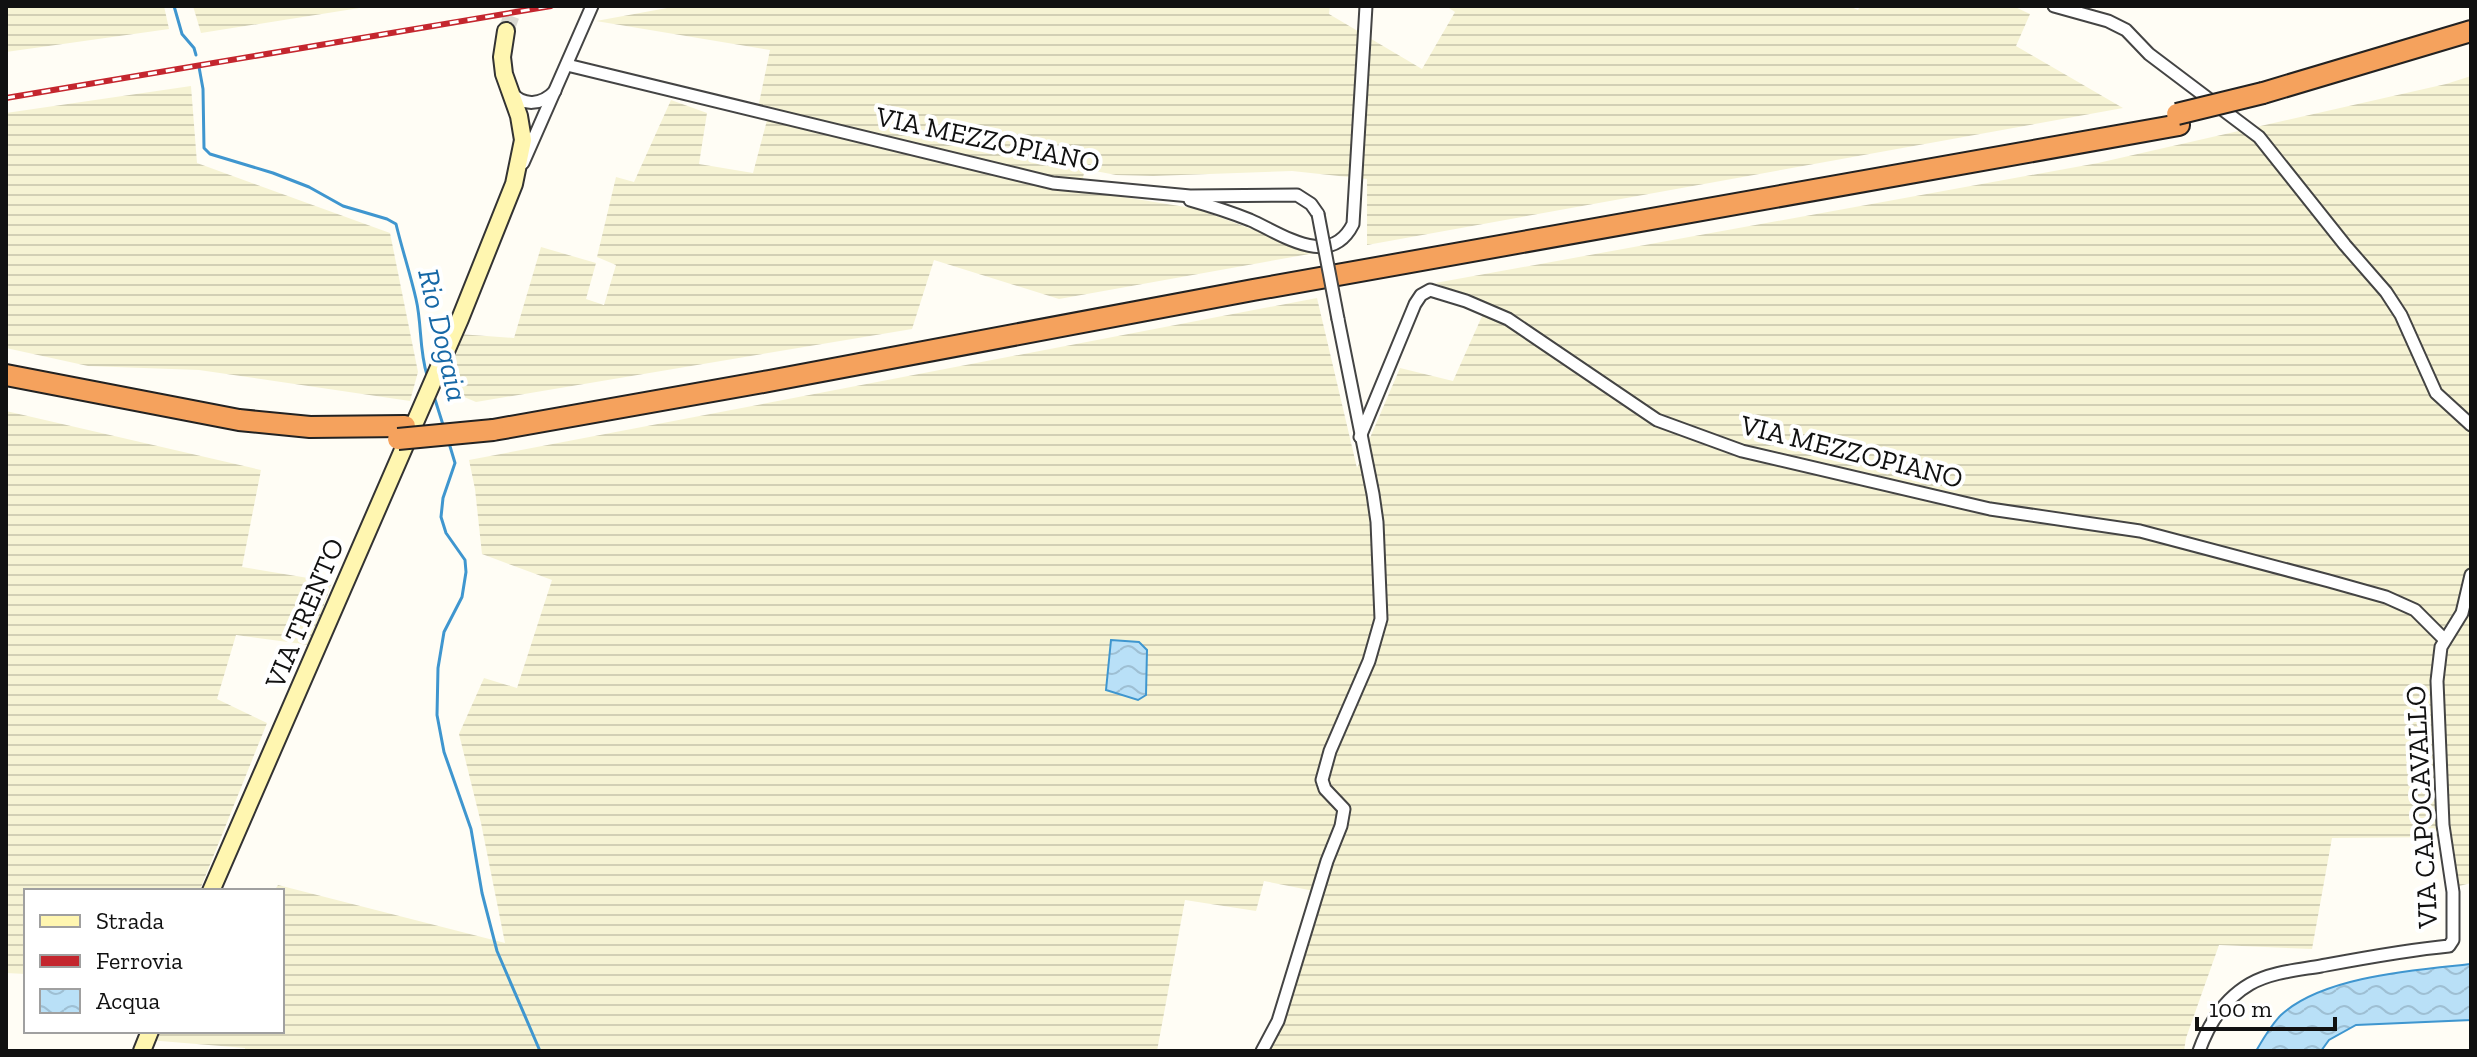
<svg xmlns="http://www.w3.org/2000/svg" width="2477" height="1057" viewBox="0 0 2477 1057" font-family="'Zilla Slab',serif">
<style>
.farmland{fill:url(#farmland-rules)}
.water{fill:url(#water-waves);stroke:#3f96cf;stroke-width:2}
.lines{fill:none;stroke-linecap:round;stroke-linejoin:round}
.stream{stroke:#3f96cf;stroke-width:3}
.secondary-tunnel{stroke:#dbdad3;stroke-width:16;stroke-dasharray:16 8;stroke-linecap:butt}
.street-casing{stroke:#444;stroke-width:15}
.secondary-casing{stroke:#333;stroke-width:20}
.highway-casing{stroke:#222;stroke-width:24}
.street{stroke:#fff;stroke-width:11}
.secondary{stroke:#fff6b0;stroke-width:16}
.highway{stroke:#f5a25d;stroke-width:20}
.rail-casing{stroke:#c4262e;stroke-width:6}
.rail{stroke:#fff;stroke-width:3;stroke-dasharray:9;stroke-linecap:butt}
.street-bridge-casing{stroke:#444;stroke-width:15;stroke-linecap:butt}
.highway-bridge-casing{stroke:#222;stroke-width:24;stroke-linecap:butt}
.street-bridge{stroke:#fff;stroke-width:11}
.highway-bridge{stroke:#f5a25d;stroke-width:20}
.labels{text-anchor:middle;stroke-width:8;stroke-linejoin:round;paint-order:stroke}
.street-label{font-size:28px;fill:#111;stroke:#fff}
.water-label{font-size:30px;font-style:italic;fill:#1768a6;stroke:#fff}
</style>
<defs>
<pattern id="farmland-rules" width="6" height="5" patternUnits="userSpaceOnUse" patternTransform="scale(2)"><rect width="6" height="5" fill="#f6f3d4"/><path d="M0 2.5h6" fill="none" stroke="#d2cfb5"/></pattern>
<pattern id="water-waves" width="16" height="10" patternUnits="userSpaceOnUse" patternTransform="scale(2)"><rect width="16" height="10" fill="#b9e0f7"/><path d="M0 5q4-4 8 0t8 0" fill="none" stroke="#9ebfd3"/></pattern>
</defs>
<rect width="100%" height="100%" fill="#fffdf5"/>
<!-- farmland -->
<g class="farmland">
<path d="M6,6H164L169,29L6,52Z"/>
<path d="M193,6H372L201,33Z"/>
<path d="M678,6H1330L1329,14L1422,69L1455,12L1446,6H1849L1858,10L1860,6H2013L2030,14L2016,46L2123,108L1367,245V179L1292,171L1153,176L1116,175L1085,169L1080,190L1198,209L1315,253L1059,299L934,260L912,329L476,402L457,394L437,354L445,333L514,338L541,247L596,263L586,299L604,305L616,265L597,257L616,177L634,182L671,100L707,113L699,164L753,173L770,109L758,108L770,50L596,21Z"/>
<path d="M2471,76V883L2459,886L2450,837L2332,838L2312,949L2219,945L2186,1038L2184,1051H1268L1280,1030L1319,892L1264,881L1256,911L1185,900L1157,1051H245V1048L136,1039L140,1031H282V891H274L278,885L505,943L481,823L459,734L484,678L517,688L552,580L482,554L475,489L469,460L1317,298L1357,468L1400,368L1453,381L1487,305L1435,283L2098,163L2446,84Z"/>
<path d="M191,86L197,163L390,233L418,372L410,401L199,370L88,366L6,348V113Z"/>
<path d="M6,411L261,470L242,567L332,582L310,645L236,635L217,699L267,723L201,887L210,891H26V974L6,973Z"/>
</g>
<!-- water -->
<g class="water">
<path d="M1111,640L1139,642L1147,650L1146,695L1138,700L1106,690Z"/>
<path d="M2471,964V1020L2356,1025L2329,1040L2321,1051H2256C2263,1039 2271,1025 2281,1015C2323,976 2416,970 2471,964Z"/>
</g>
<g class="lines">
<!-- stream -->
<g class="stream">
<path d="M174,6L182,34L194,48L196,55"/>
<path d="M199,67L203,89L204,148L210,154L273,173L309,187L343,206L387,219L396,224C402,249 410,273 416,299C422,324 419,350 427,375"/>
<path d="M433,393L444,428"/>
<path d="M449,443L455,463L443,498L441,517L446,533L465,560L466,572L462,597L444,632L438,668L437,715L444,752L471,829L482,893L497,951L540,1051"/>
</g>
<!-- secondary-tunnel -->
<path class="secondary-tunnel" d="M506,31L515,6"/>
<defs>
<g id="street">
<path d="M2054,6L2108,21L2126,30L2149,54L2259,137L2345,245L2386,292L2401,315L2436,393L2471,425"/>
<path d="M567,65L1053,183L1190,196L1297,195L1311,204L1318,214"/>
<path d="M511,92C523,107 542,105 555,91"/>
<path d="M523,163L592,6"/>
<path d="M1190,200C1211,206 1230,212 1250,220C1282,234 1330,270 1353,224L1366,6"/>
<path d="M1360,437L1415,304L1421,295L1430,290L1466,301L1508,319L1657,420L1742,451L1990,509L2140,531L2329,581L2386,597L2415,610L2444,639"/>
<path d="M1262,1051L1278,1021L1327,861L1341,826L1344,809L1325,789L1322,780L1330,751L1369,661L1381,619L1377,522L1373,494L1338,319"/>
<path d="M2199,1051C2209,1023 2224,999 2250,984C2271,972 2298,970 2321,966C2364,958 2406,950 2449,946L2453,940V892L2443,825L2437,681L2441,647L2462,613L2471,575"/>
</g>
<g id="secondary">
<path d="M211,891L460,319L514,184L523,140L519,116L504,74L502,57L506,31"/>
<path d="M142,1051L150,1031"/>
</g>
<g id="highway">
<path d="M2263,93L2471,31"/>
<path d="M6,375L239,420L310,427L405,426"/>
<path d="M493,430L769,381L1253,290L2179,125"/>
</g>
</defs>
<!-- street casing -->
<use href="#street" class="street-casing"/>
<!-- secondary casing -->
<use href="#secondary" class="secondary-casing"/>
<!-- highway casing -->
<use href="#highway" class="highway-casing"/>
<!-- street -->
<use href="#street" class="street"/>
<!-- secondary -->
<use href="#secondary" class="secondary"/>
<!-- highway -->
<use href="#highway" class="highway"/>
<defs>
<path id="rail" d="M6,98L551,6"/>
</defs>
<!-- rail casing -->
<use href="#rail" class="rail-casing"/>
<!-- rail -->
<use href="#rail" class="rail"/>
<defs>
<path id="street-bridge" d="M1318,214L1338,319"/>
<g id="highway-bridge">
<path d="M2177,114L2263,93"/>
<path d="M398,439L493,430"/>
</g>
</defs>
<!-- street-bridge casing -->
<use href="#street-bridge" class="street-bridge-casing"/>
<!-- highway-bridge casing -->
<use href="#highway-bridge" class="highway-bridge-casing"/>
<!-- street-bridge -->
<use href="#street-bridge" class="street-bridge"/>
<!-- highway-bridge -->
<use href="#highway-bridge" class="highway-bridge"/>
</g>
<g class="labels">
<!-- street labels -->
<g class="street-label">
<text transform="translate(988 139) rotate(12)" y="10">VIA MEZZOPIANO</text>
<text transform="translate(1852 451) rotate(14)" y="10">VIA MEZZOPIANO</text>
<text transform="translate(304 613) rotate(-67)" y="10">VIA TRENTO</text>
<text transform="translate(2421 807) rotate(-93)" y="10">VIA CAPOCAVALLO</text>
</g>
<!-- water labels -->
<g class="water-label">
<text transform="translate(443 335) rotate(77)" y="10">Rio Dogaia</text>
</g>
</g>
<!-- border -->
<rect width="2477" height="1057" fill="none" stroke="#111111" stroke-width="16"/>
<!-- legend -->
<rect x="24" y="889" width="260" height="144" fill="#ffffff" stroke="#a0a0a0" stroke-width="2"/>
<rect x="40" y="915" width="40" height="12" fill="#fff6b0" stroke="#a0a0a0" stroke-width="2"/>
<text x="96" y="929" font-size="24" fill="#111111">Strada</text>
<rect x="40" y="955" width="40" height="12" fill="#c4262e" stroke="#a0a0a0" stroke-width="2"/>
<text x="96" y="969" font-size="24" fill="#111111">Ferrovia</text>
<rect x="40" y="989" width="40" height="24" fill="url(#water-waves)" stroke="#a0a0a0" stroke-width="2"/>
<text x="96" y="1009" font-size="24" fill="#111111">Acqua</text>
<!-- scale -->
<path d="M2197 1017v12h138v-12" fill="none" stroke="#111111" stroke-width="4"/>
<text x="2209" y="1017" font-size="24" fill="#111111" stroke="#ffffff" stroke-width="6" paint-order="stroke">100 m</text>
</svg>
